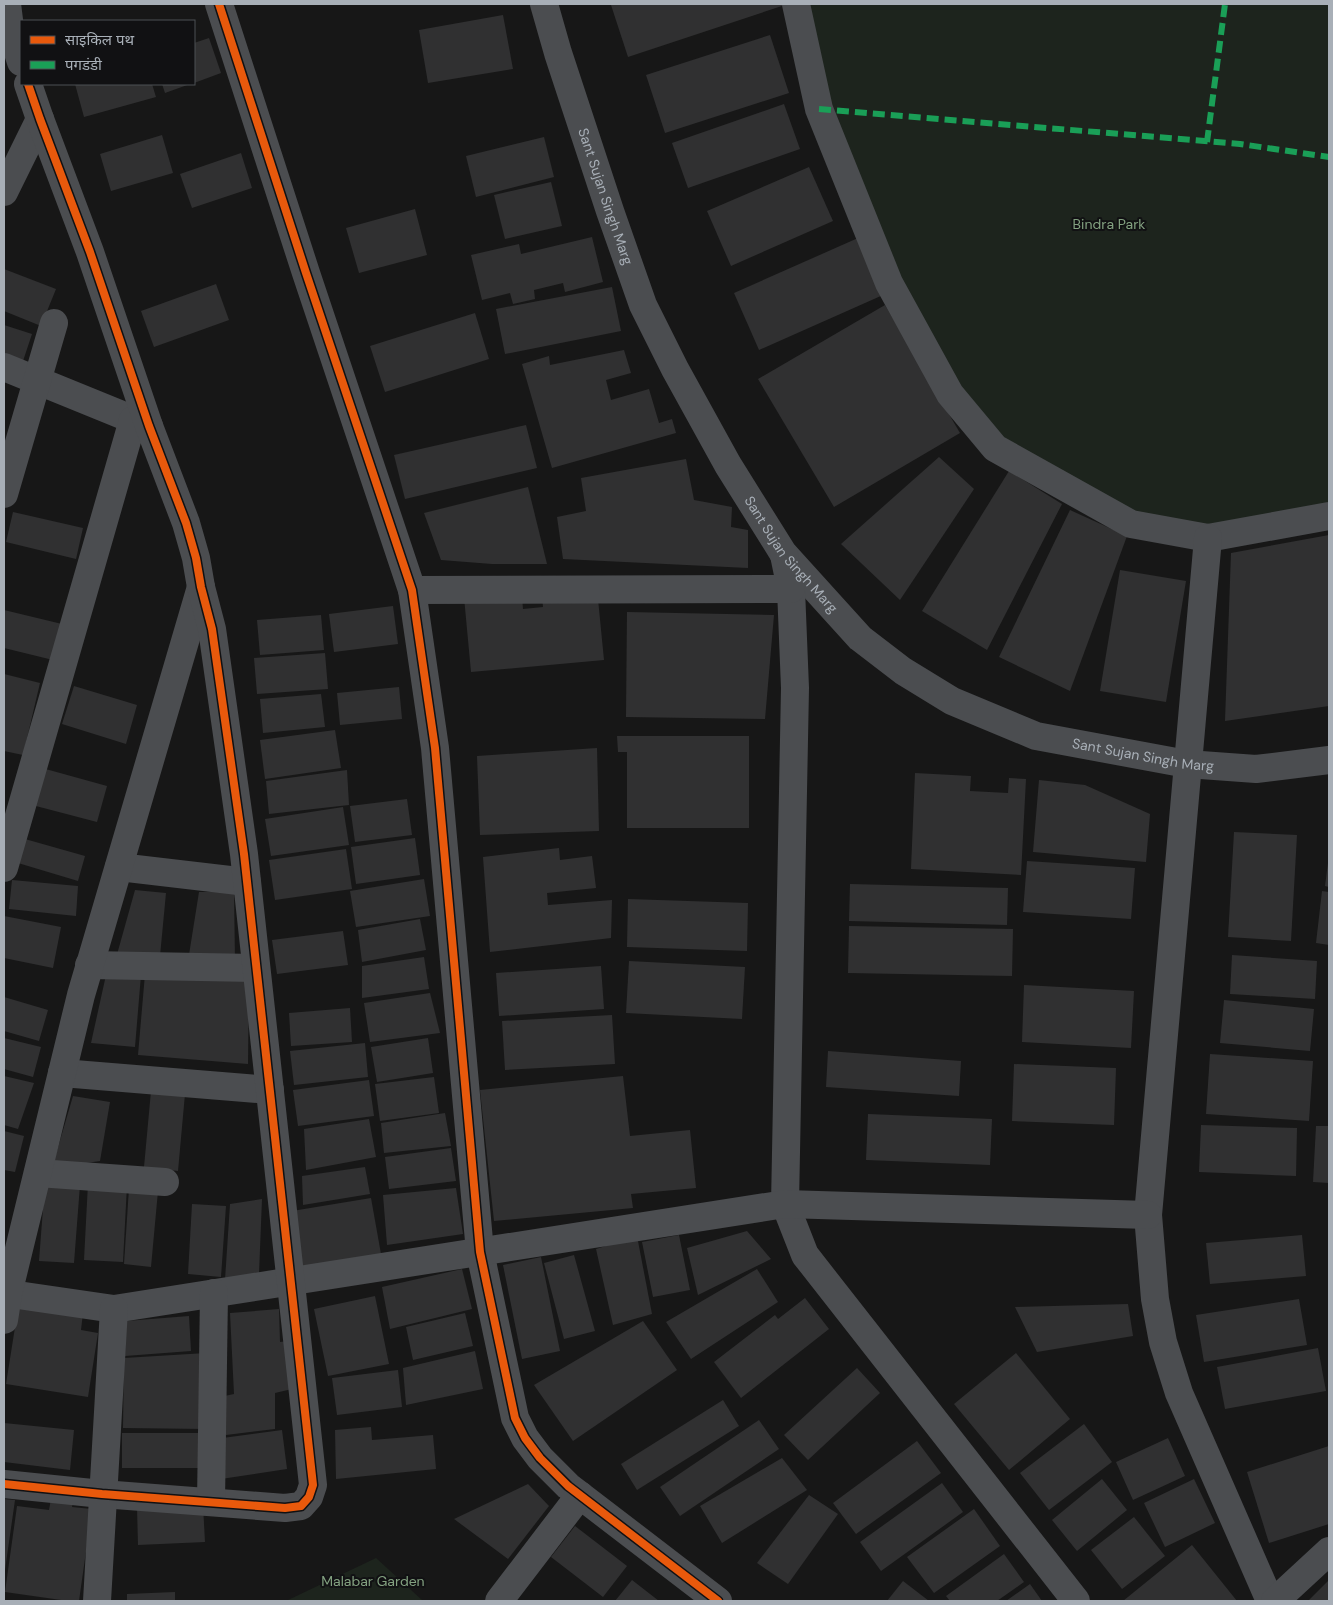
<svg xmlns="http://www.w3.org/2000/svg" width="1333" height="1605" viewBox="0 0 1333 1605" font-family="'DM Sans','Noto Sans Devanagari',sans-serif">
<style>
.green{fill:#1d241d}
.building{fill:#303031}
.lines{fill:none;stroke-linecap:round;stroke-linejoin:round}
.minor{stroke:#4b4d50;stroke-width:28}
.quiet{stroke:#1a9f57;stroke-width:6;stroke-dasharray:12 6;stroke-linecap:butt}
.cycleway-casing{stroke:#111113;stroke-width:11}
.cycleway{stroke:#e8590c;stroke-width:8}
.labels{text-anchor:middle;stroke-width:4;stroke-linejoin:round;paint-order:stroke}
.street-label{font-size:14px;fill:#a8afb7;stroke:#111113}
.park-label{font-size:14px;fill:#83a180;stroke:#111113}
</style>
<rect width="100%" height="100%" fill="#171717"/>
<!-- green -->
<g class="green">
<path d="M796,4H1329V512L1208,538L1131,524L995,448L889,283Z"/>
<path d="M376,1558L423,1601H286Z"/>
</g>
<!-- building -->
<g class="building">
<path d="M613,4H788L628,57L611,5Z"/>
<path d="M503,15L513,69L428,83L419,30Z"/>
<path d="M770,35L789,93L665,133L646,75Z"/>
<path d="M209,38L221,73L194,83V43Z"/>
<path d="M75,84H152L156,97L84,117Z"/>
<path d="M162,84H190L165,93Z"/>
<path d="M784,104L800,149L688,188L672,143Z"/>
<path d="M162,135L173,173L111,191L100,154Z"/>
<path d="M544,137L554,177L476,197L466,156Z"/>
<path d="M241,153L252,188L192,208L180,174Z"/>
<path d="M809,167L833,221L731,266L707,211Z"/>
<path d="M551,182L562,226L505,239L494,195Z"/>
<path d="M415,209L427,255L359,273L346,228Z"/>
<path d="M592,237L603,282L565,292L563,283L534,290L535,299L513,304L510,293L482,300L471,255L519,244L521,254Z"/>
<path d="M858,238L883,295L759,350L734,293Z"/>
<path d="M4,269L56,289L41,326L4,311Z"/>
<path d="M216,284L229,320L154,347L141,311Z"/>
<path d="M612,287L621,331L505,354L496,309Z"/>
<path d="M885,305L960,433L834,507L758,379Z"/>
<path d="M475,313L489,359L385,392L370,346Z"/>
<path d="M4,325L32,334L23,361L4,355Z"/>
<path d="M624,350L631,373L606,380L611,400L649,389L659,423L672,419L676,433L552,468L522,364L549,356L550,365Z"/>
<path d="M526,425L537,468L405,499L394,455Z"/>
<path d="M939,457L974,489L900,600L841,544Z"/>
<path d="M686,459L694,500L732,507L731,527L748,530V568L563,559L557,517L586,511L581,478Z"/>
<path d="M1009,471L1062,504L987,650L922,611Z"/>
<path d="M528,487L547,564H492L441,560L424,513Z"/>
<path d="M1070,510L1127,536L1070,691L999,657Z"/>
<path d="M13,512L83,528L76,559L6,542Z"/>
<path d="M1329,535V706L1225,721L1231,553Z"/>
<path d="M1120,570L1186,581L1166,702L1100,691Z"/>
<path d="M542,595L598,599L604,660L471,672L464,597H522L523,609L543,607Z"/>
<path d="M393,606L398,644L334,652L329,614Z"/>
<path d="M4,610L62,624L53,660L4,648Z"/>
<path d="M627,612L774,615L765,719L626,717Z"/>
<path d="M321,615L324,650L260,655L257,620Z"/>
<path d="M325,653L328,689L257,694L254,658Z"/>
<path d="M4,674L40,683L23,755L4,751Z"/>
<path d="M74,686L137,705L126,744L62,724Z"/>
<path d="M399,687L402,719L340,725L337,693Z"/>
<path d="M321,694L325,727L263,733L260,699Z"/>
<path d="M335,730L341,768L265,779L260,740Z"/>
<path d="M617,736H749V828H627V752H618Z"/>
<path d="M597,748L599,831L480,835L477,756Z"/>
<path d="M42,768L107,786L97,822L32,805Z"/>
<path d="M347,770L349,805L269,814L266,781Z"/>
<path d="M915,773L971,776L970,791L1008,793L1009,778L1026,779L1021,875L911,869Z"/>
<path d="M1039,780L1085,785L1150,814L1146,862L1033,852Z"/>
<path d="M407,799L412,835L355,842L350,806Z"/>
<path d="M343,807L349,845L271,856L265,819Z"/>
<path d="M1234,832L1297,835L1291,941L1228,937Z"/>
<path d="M415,838L420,875L356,884L351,847Z"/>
<path d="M25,839L85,856L78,881L18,863Z"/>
<path d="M559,848L560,860L592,856L596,888L547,893L548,905L612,900L611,938L490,952L483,857Z"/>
<path d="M346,849L352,889L275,900L269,860Z"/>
<path d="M1027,861L1135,868L1131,919L1023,912Z"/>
<path d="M1328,863H1329V887L1325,886Z"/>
<path d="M424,879L430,916L356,927L350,891Z"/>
<path d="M12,880L78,886L76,916L9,909Z"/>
<path d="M850,884L1008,888L1007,925L849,921Z"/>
<path d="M135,890L166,893L160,956L116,958Z"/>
<path d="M1322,891L1329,892V945L1316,943Z"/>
<path d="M199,892H234L235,962L188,961Z"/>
<path d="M628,899L748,903L747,951L627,947Z"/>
<path d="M4,916L61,927L53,968L4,958Z"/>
<path d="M420,919L426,950L362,962L358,930Z"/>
<path d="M849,926L1013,929L1012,976L848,973Z"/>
<path d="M343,931L348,965L277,974L272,940Z"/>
<path d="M1232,955L1317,961L1315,999L1230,994Z"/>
<path d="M424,957L429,989L362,998V966Z"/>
<path d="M629,961L745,967L742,1019L626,1013Z"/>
<path d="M601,966L604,1009L499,1016L496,973Z"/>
<path d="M145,974L249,977L248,1064L138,1055Z"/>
<path d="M106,975H141L135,1047L91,1043Z"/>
<path d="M1024,985L1134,991L1131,1048L1022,1042Z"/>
<path d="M430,993L440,1033L370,1042L364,1003Z"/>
<path d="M4,997L48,1010L39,1041L4,1031Z"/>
<path d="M1224,1000L1314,1009L1310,1051L1220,1043Z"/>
<path d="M350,1008L352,1042L291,1046L289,1013Z"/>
<path d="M612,1015L615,1064L505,1070L502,1021Z"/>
<path d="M4,1038L41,1047L33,1077L4,1069Z"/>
<path d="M428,1038L433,1073L377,1082L371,1047Z"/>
<path d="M365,1043L368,1077L294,1085L290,1051Z"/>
<path d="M828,1051L961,1061L959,1096L826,1087Z"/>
<path d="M1210,1054L1313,1061L1309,1121L1206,1114Z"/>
<path d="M1014,1064L1116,1068L1114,1125L1012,1121Z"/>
<path d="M4,1076L34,1083L18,1129L4,1125Z"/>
<path d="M623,1076L630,1136L690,1130L696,1188L631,1194L633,1208L494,1221L480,1090Z"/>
<path d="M434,1077L439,1113L380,1121L375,1084Z"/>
<path d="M369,1080L374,1116L298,1126L293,1090Z"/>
<path d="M151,1091L185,1094L178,1171L144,1167Z"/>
<path d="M73,1096L110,1102L100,1161L52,1168Z"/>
<path d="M445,1113L451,1146L384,1153L381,1123Z"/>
<path d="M868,1114L992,1119L990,1165L866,1160Z"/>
<path d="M369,1119L376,1157L306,1170L304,1129Z"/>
<path d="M1201,1125L1297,1128L1296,1176L1199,1172Z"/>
<path d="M1316,1126H1329V1183L1313,1182Z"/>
<path d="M4,1131L24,1136L15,1172L4,1170Z"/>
<path d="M451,1148L456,1181L389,1189L385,1157Z"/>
<path d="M365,1167L370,1194L303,1205L302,1176Z"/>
<path d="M45,1182L80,1185L74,1263L39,1261Z"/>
<path d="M88,1183L127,1185L123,1262L84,1260Z"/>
<path d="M129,1188L158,1191L151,1267L124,1264Z"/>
<path d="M456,1188L463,1234L387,1245L383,1195Z"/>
<path d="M371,1198L381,1254L295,1269L286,1212Z"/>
<path d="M262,1199L259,1274L225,1280L230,1204Z"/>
<path d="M192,1204L226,1206L221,1277L188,1274Z"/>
<path d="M747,1231L771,1259L698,1295L687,1248Z"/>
<path d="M679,1235L690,1290L653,1297L642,1242Z"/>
<path d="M1302,1235L1306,1276L1210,1284L1206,1243Z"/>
<path d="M637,1236L652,1314L613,1325L596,1249Z"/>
<path d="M574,1255L595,1331L564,1339L544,1263Z"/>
<path d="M541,1257L560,1351L522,1359L503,1265Z"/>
<path d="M462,1269L472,1309L390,1329L382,1287Z"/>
<path d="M757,1269L778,1302L691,1359L666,1322Z"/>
<path d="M375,1296L389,1364L328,1376L314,1309Z"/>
<path d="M805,1298L829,1329L741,1398L714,1362L775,1315L778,1319Z"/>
<path d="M1299,1299L1307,1345L1204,1362L1196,1315Z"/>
<path d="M19,1302L83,1313L81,1330L98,1333L88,1397L6,1384Z"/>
<path d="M1128,1304L1133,1336L1037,1352L1015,1307Z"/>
<path d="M279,1309L280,1342L288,1341L292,1389L275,1393V1429L226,1435L220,1397L234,1394L230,1313Z"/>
<path d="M465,1313L473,1346L413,1360L406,1327Z"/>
<path d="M189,1316L191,1351L125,1356L126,1321Z"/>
<path d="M643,1321L677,1370L573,1441L534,1385Z"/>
<path d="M1318,1348L1326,1391L1225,1409L1217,1367Z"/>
<path d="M475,1351L483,1389L406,1405L403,1368Z"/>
<path d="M206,1353V1429L123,1428L124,1358Z"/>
<path d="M1016,1353L1070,1419L1009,1470L954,1404Z"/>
<path d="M857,1368L880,1393L808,1460L784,1435Z"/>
<path d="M398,1370L402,1407L337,1415L332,1378Z"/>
<path d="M723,1400L739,1426L637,1490L621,1464Z"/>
<path d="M759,1420L779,1449L680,1516L660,1487Z"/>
<path d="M4,1423L74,1430L70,1470L4,1462Z"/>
<path d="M1084,1424L1112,1462L1049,1510L1020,1473Z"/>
<path d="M371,1427L372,1440L433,1435L436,1469L336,1479L335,1430Z"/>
<path d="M282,1430L287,1469L221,1479L215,1439Z"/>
<path d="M122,1433H201L202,1468H122Z"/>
<path d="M1168,1438L1185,1476L1133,1500L1116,1462Z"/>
<path d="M917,1441L941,1473L856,1534L833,1503Z"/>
<path d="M1329,1446V1524L1269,1543L1247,1472Z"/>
<path d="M782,1458L807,1490L722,1543L700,1506Z"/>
<path d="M1102,1479L1127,1510L1077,1551L1052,1520Z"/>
<path d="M1194,1479L1215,1523L1165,1547L1144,1503Z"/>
<path d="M942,1483L963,1512L881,1571L860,1542Z"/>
<path d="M528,1484L549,1506L508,1559L454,1519Z"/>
<path d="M809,1495L838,1514L788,1584L757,1563Z"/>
<path d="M4,1499L15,1500L5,1570H4Z"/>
<path d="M51,1499L73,1501L72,1507L92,1509L79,1601H68L5,1592L17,1506L49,1510Z"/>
<path d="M203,1505L205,1542L138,1545L137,1507Z"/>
<path d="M974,1509L1000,1546L934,1593L907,1557Z"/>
<path d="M1134,1517L1165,1556L1122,1589L1091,1550Z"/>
<path d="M575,1526L627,1566L603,1597L551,1557Z"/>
<path d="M1192,1545L1237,1601H1123Z"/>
<path d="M1004,1554L1024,1582L997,1601H950L946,1596Z"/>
<path d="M632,1580L659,1601H615Z"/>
<path d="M1329,1580V1601H1308Z"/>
<path d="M903,1581L929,1601H887Z"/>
<path d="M1030,1584L1042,1601H1006Z"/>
<path d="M175,1592V1601H127V1594Z"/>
</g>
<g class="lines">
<!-- minor -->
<g class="minor">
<path d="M7,4L10,28L21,62"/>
<path d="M219,4L306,273L412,590L435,748L480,1252L515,1418L525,1438L540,1458L568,1486L718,1601"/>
<path id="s1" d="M544,4L558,53L610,211L643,305L675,369L728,465L783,553L860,638L903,671L952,701L1036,736L1187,764L1256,769L1329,760"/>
<path d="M796,4L819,109L889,283L950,394L995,448L1131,524L1208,538L1329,516"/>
<path d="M4,192L40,119"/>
<path d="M4,367L149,426"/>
<path d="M4,494L54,323"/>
<path d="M1208,538L1148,1215L1155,1299L1163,1342L1179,1393L1270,1601"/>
<path d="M784,555L791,589L795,688L785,1204L805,1255L1076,1601"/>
<path d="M412,590L791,589"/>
<path d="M119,867L247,882"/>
<path d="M4,868L133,420"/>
<path d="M89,965L256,968"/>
<path d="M62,1073L270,1090"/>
<path d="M38,1173L165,1182"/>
<path d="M4,1293L114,1309L785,1204L1148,1215"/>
<path d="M4,1320L8,1294L81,995L201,587"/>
<path d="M4,1484L102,1494L285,1508L301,1506L309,1497L313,1485L244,854L212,629L201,587L196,558L186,523L149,426L90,252L40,119L28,84"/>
<path d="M211,1502L214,1293"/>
<path d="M97,1601L114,1309"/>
<path d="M499,1601L580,1495"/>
<path d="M1275,1601L1329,1551"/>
</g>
<!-- quiet -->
<g class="quiet">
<path d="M819,109L1240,144L1329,157"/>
<path d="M1207,142L1225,4"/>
</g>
<defs>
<g id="cycleway">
<path d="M219,4L306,273L412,590L435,748L480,1252L515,1418L525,1438L540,1458L568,1486L718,1601"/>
<path d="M4,1484L102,1494L285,1508L301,1506L309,1497L313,1485L244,854L212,629L201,587L196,558L186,523L149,426L90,252L40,119L28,84"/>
</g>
</defs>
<!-- cycleway casing -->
<use href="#cycleway" class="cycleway-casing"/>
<!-- cycleway -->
<use href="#cycleway" class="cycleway"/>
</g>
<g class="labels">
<!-- street labels -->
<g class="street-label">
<text dy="5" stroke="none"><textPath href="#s1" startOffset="202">Sant Sujan Singh Marg</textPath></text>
<text dy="5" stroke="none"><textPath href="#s1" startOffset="608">Sant Sujan Singh Marg</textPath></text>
<text dy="5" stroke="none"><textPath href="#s1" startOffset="1028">Sant Sujan Singh Marg</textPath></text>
</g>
<!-- park labels -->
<g class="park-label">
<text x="1109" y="229">Bindra Park</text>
<text x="373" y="1586">Malabar Garden</text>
</g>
</g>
<!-- border -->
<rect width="1333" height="1605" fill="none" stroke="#a8afb7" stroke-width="10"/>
<!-- legend -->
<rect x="20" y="20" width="175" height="65" fill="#111113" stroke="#4d5055"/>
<rect x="30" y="36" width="25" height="8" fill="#e8590c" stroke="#4d5055"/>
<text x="65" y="45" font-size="15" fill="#a8afb7">साइकिल पथ</text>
<rect x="30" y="61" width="25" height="8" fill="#1a9f57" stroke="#4d5055"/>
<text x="65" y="70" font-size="15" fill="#a8afb7">पगडंडी</text>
</svg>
